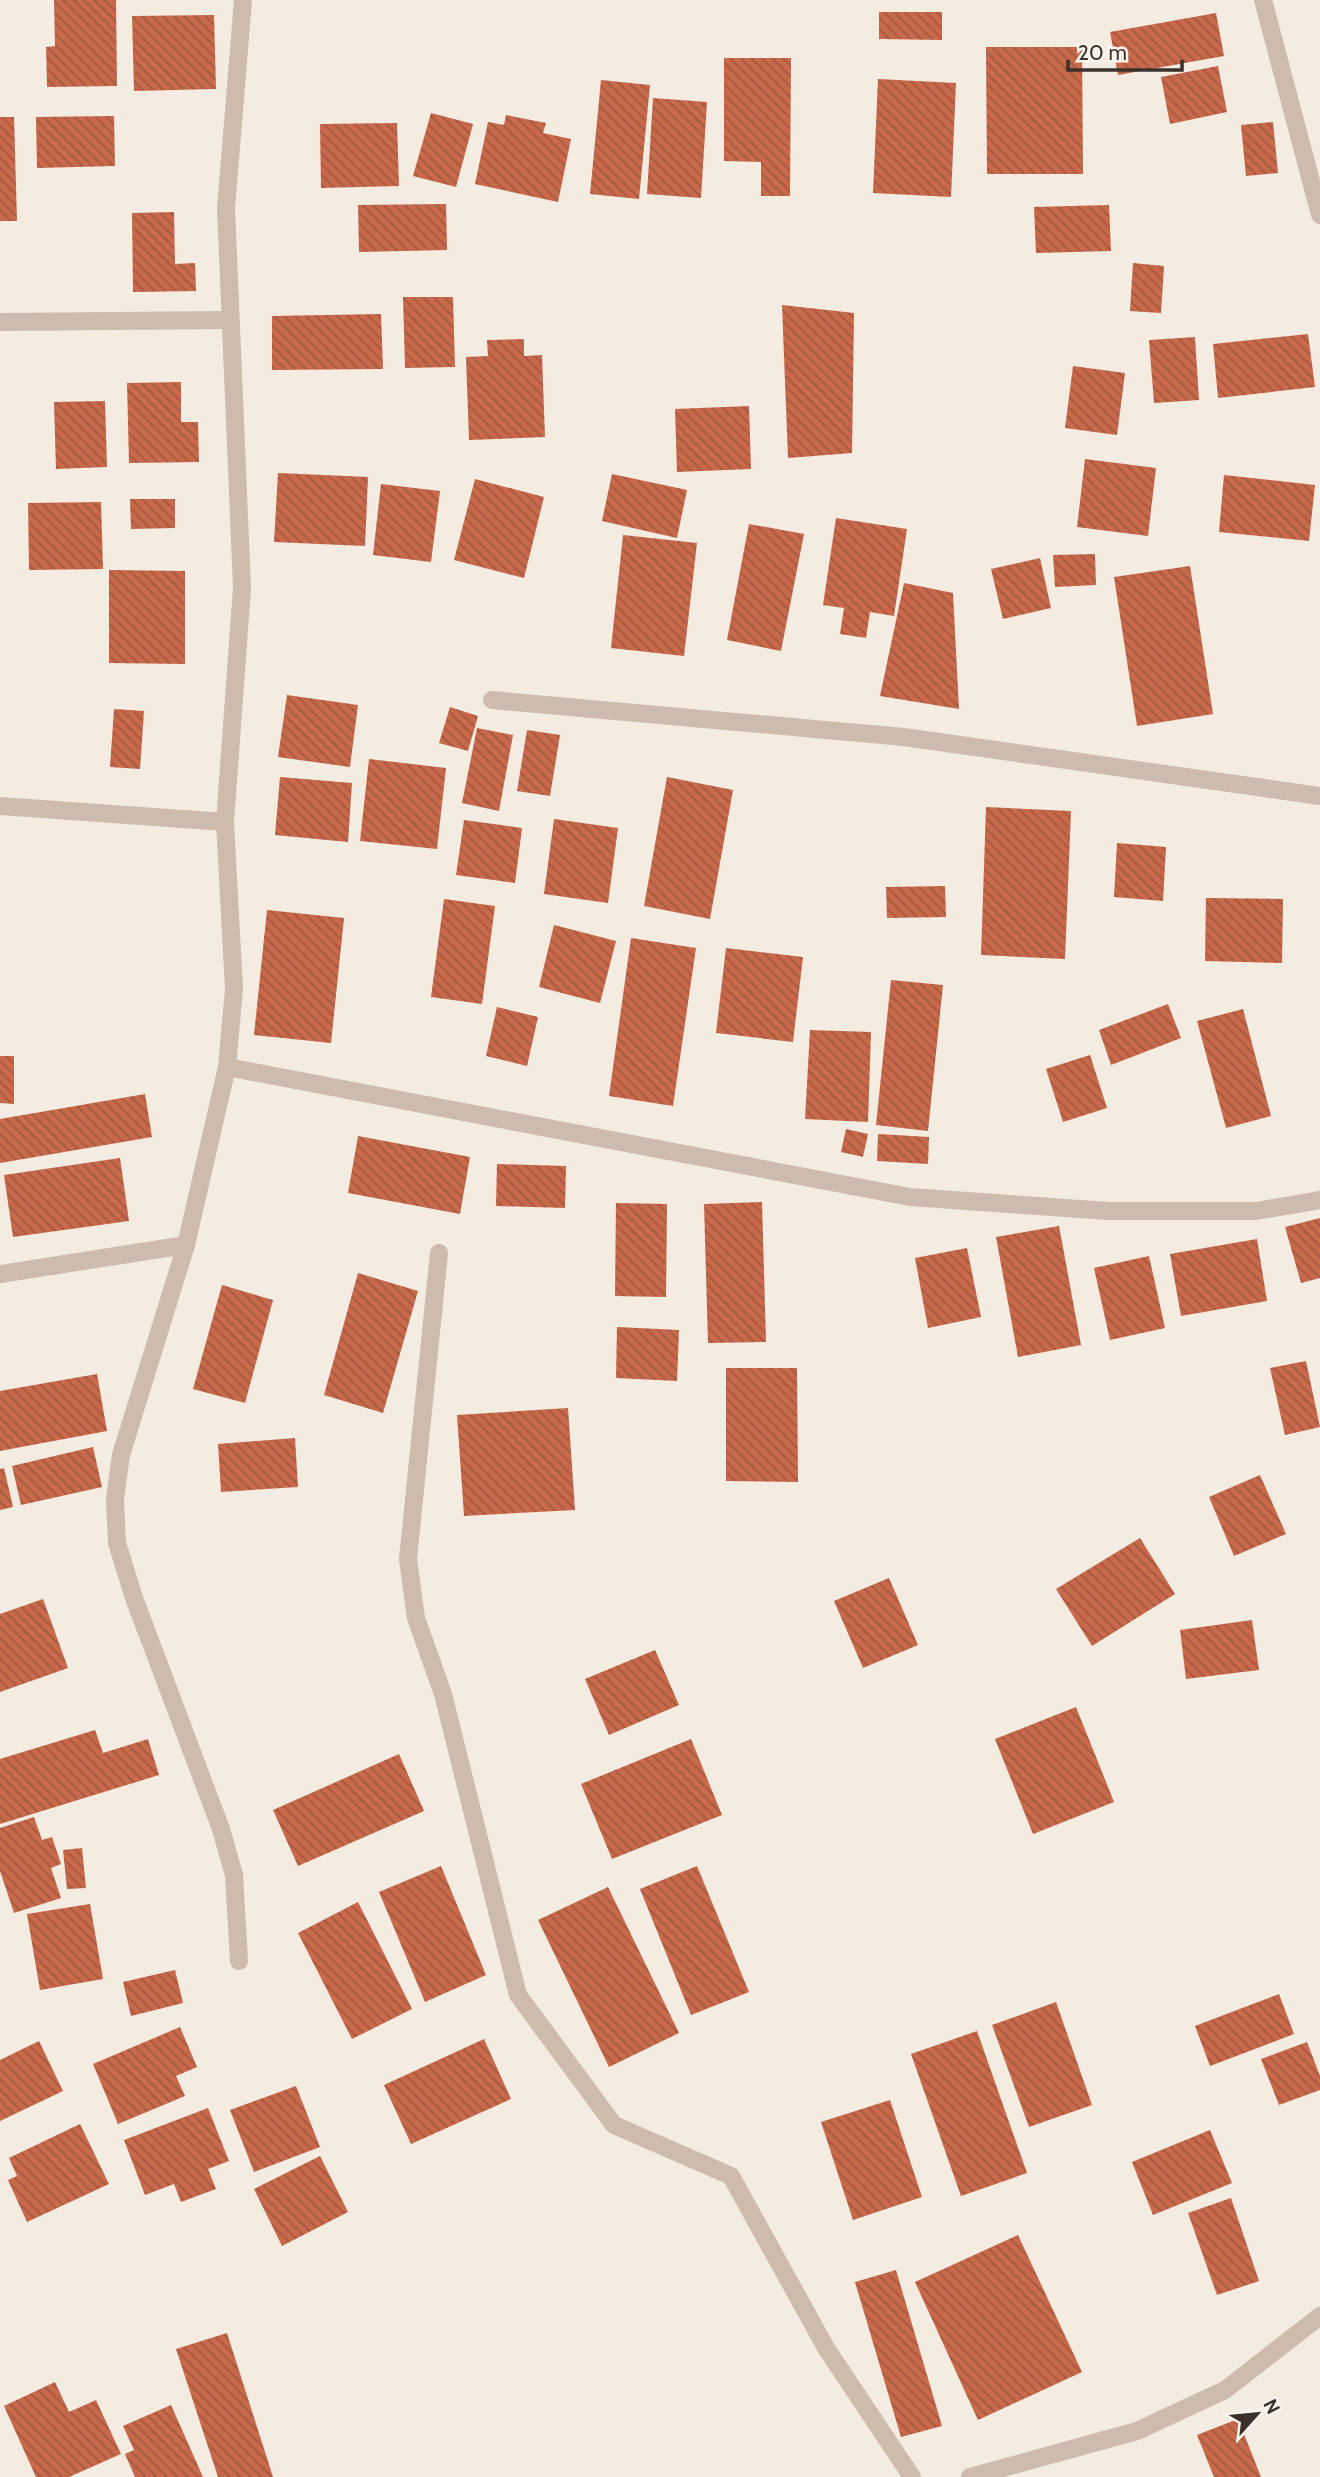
<svg xmlns="http://www.w3.org/2000/svg" width="1320" height="2477" viewBox="0 0 1320 2477" font-family="Cabin,sans-serif">
<style>
.building{fill:url(#building-back-hatch)}
.lines{fill:none;stroke-linecap:round;stroke-linejoin:round}
.minor{stroke:#cdbbac;stroke-width:18}
</style>
<defs>
<pattern id="building-back-hatch" width="6" height="6" patternUnits="userSpaceOnUse" patternTransform="scale(1.75)"><rect width="6" height="6" fill="#c8694b"/><path d="M-1 5l2 2M0 0l6 6M5-1l2 2" fill="none" stroke="#a4573f"/></pattern>
</defs>
<rect width="100%" height="100%" fill="#f4ebe1"/>
<!-- building -->
<g class="building">
<path d="M54,0H116L117,86L47,87L46,47L55,46Z"/>
<path d="M879,12H942V40L879,39Z"/>
<path d="M1216,13L1224,56L1118,75L1110,32Z"/>
<path d="M214,15L216,89L134,91L132,16Z"/>
<path d="M986,47H1082L1083,174H987Z"/>
<path d="M724,58H791L790,196H761V162L724,161Z"/>
<path d="M1218,66L1227,112L1170,124L1161,77Z"/>
<path d="M878,79L956,83L951,197L873,193Z"/>
<path d="M601,80L650,85L639,199L590,194Z"/>
<path d="M653,98L707,102L701,198L647,194Z"/>
<path d="M431,113L473,124L456,187L413,176Z"/>
<path d="M506,115L546,123L543,133L571,139L558,202L475,184L488,122L504,125Z"/>
<path d="M114,116L115,166L37,168L36,117Z"/>
<path d="M0,117H14L17,221H0Z"/>
<path d="M1273,122L1278,173L1246,176L1241,125Z"/>
<path d="M397,123L399,186L321,188L320,124Z"/>
<path d="M446,204L447,250L359,252L358,205Z"/>
<path d="M1109,205L1111,251L1036,253L1034,207Z"/>
<path d="M174,212L175,264L195,263L196,291L133,292L132,213Z"/>
<path d="M1133,263L1164,266L1161,313L1130,311Z"/>
<path d="M403,297H453L455,367L405,368Z"/>
<path d="M782,305L854,313L852,453L788,458Z"/>
<path d="M381,314L383,369L272,370V316Z"/>
<path d="M1308,334L1315,387L1218,398L1213,344Z"/>
<path d="M1195,337L1199,400L1154,403L1149,340Z"/>
<path d="M524,339V356L542,355L545,437L469,440L466,357L488,356L487,340Z"/>
<path d="M1073,366L1125,373L1117,435L1065,428Z"/>
<path d="M181,382V422H198L199,462L129,463L127,383Z"/>
<path d="M105,401L107,467L56,469L54,402Z"/>
<path d="M749,406L751,469L677,472L675,409Z"/>
<path d="M1085,459L1156,468L1148,536L1077,527Z"/>
<path d="M278,473L368,477L365,546L274,542Z"/>
<path d="M612,474L687,490L677,538L602,521Z"/>
<path d="M1224,475L1315,485L1309,541L1219,532Z"/>
<path d="M475,479L544,497L524,578L454,560Z"/>
<path d="M381,484L440,491L431,562L373,555Z"/>
<path d="M130,499H175V528L131,529Z"/>
<path d="M101,502L103,569L29,570L28,503Z"/>
<path d="M836,518L907,529L894,616L870,612L866,638L840,634L844,608L823,605Z"/>
<path d="M749,524L804,534L781,651L727,640Z"/>
<path d="M623,535L697,543L684,656L611,648Z"/>
<path d="M1095,554L1096,585L1055,587L1053,555Z"/>
<path d="M1040,558L1051,608L1003,619L991,569Z"/>
<path d="M1190,566L1213,714L1137,726L1114,577Z"/>
<path d="M109,570L185,571V664L109,663Z"/>
<path d="M904,583L953,593L959,709L880,696Z"/>
<path d="M287,695L358,705L350,767L278,757Z"/>
<path d="M450,707L478,716L468,751L439,743Z"/>
<path d="M114,709L144,711L140,769L110,767Z"/>
<path d="M477,728L513,735L499,811L462,803Z"/>
<path d="M527,730L560,735L550,796L517,791Z"/>
<path d="M369,759L446,768L437,849L360,841Z"/>
<path d="M280,777L352,783L348,842L275,835Z"/>
<path d="M667,777L733,790L710,919L644,906Z"/>
<path d="M986,807L1071,811L1065,959L981,955Z"/>
<path d="M554,819L618,828L608,903L544,894Z"/>
<path d="M464,820L522,828L515,883L456,875Z"/>
<path d="M1117,843L1166,847L1163,901L1114,897Z"/>
<path d="M945,886L946,917L887,918L886,887Z"/>
<path d="M1206,898L1283,899L1282,963L1205,961Z"/>
<path d="M444,899L495,906L482,1004L431,997Z"/>
<path d="M267,910L344,918L331,1043L254,1035Z"/>
<path d="M554,925L616,941L600,1003L539,987Z"/>
<path d="M631,938L696,948L673,1106L609,1096Z"/>
<path d="M726,948L803,957L793,1042L716,1033Z"/>
<path d="M891,980L943,985L928,1131L876,1125Z"/>
<path d="M1168,1004L1181,1038L1111,1065L1099,1030Z"/>
<path d="M497,1007L538,1017L527,1066L486,1056Z"/>
<path d="M1243,1009L1271,1116L1226,1128L1197,1021Z"/>
<path d="M810,1030L871,1032L868,1122L805,1119Z"/>
<path d="M1090,1055L1107,1108L1063,1122L1046,1069Z"/>
<path d="M0,1056H14V1104L0,1103Z"/>
<path d="M145,1094L152,1137L0,1163V1119Z"/>
<path d="M846,1129L868,1134L863,1157L841,1152Z"/>
<path d="M878,1134L929,1137L928,1164L877,1161Z"/>
<path d="M358,1136L470,1157L460,1214L348,1193Z"/>
<path d="M120,1158L129,1221L13,1237L4,1175Z"/>
<path d="M497,1164L566,1166L565,1208L496,1206Z"/>
<path d="M762,1202L766,1342L708,1343L704,1204Z"/>
<path d="M616,1203L667,1204L666,1297L615,1296Z"/>
<path d="M1320,1218V1278L1301,1283L1285,1227Z"/>
<path d="M1059,1226L1081,1345L1018,1357L996,1237Z"/>
<path d="M1257,1239L1267,1301L1181,1316L1170,1254Z"/>
<path d="M967,1248L981,1317L928,1328L915,1258Z"/>
<path d="M1149,1256L1165,1328L1110,1340L1094,1268Z"/>
<path d="M358,1273L418,1291L383,1413L324,1395Z"/>
<path d="M222,1285L273,1300L245,1403L193,1389Z"/>
<path d="M617,1327L679,1330L677,1381L616,1378Z"/>
<path d="M1306,1361L1320,1427L1285,1435L1270,1368Z"/>
<path d="M726,1368H797L798,1482L726,1481Z"/>
<path d="M97,1374L107,1431L0,1451V1391Z"/>
<path d="M568,1408L575,1510L464,1516L457,1415Z"/>
<path d="M295,1438L298,1487L221,1492L218,1444Z"/>
<path d="M93,1447L102,1487L21,1505L12,1466Z"/>
<path d="M4,1468L13,1507L0,1510V1469Z"/>
<path d="M1260,1475L1286,1534L1234,1556L1209,1497Z"/>
<path d="M1140,1538L1175,1594L1092,1646L1056,1589Z"/>
<path d="M889,1578L918,1645L863,1668L834,1601Z"/>
<path d="M43,1599L68,1668L0,1692V1614Z"/>
<path d="M1252,1620L1259,1670L1186,1679L1180,1630Z"/>
<path d="M655,1650L679,1705L609,1735L585,1679Z"/>
<path d="M1076,1707L1114,1802L1033,1834L995,1739Z"/>
<path d="M95,1730L103,1753L148,1739L159,1775L0,1824V1759Z"/>
<path d="M691,1739L722,1815L612,1859L581,1784Z"/>
<path d="M399,1754L424,1811L298,1866L273,1810Z"/>
<path d="M34,1817L42,1840L52,1837L61,1864L51,1868L61,1898L14,1913L0,1871V1828Z"/>
<path d="M82,1848L86,1888L67,1889L63,1850Z"/>
<path d="M441,1866L486,1975L425,2002L379,1892Z"/>
<path d="M697,1866L749,1992L691,2015L640,1889Z"/>
<path d="M608,1887L679,2033L609,2067L538,1920Z"/>
<path d="M358,1902L412,2009L352,2039L298,1933Z"/>
<path d="M90,1904L103,1979L40,1990L27,1914Z"/>
<path d="M175,1970L183,2003L131,2016L123,1982Z"/>
<path d="M1279,1994L1294,2034L1210,2066L1195,2026Z"/>
<path d="M1056,2002L1092,2105L1029,2127L992,2025Z"/>
<path d="M180,2027L197,2067L176,2076L185,2096L118,2124L93,2064Z"/>
<path d="M977,2031L1027,2173L961,2196L911,2054Z"/>
<path d="M484,2039L511,2099L411,2144L384,2085Z"/>
<path d="M39,2041L63,2091L0,2121V2060Z"/>
<path d="M1307,2042L1320,2076V2090L1279,2105L1261,2059Z"/>
<path d="M296,2086L320,2147L254,2172L230,2110Z"/>
<path d="M890,2100L922,2197L853,2220L821,2122Z"/>
<path d="M208,2108L229,2161L208,2169L216,2189L181,2202L174,2184L145,2195L124,2140Z"/>
<path d="M80,2124L109,2184L27,2222L8,2180L17,2176L9,2158Z"/>
<path d="M1210,2130L1232,2183L1153,2215L1132,2162Z"/>
<path d="M320,2156L348,2212L282,2246L254,2189Z"/>
<path d="M1231,2198L1259,2281L1217,2295L1188,2213Z"/>
<path d="M1018,2235L1082,2372L978,2420L915,2282Z"/>
<path d="M896,2270L942,2426L901,2437L855,2282Z"/>
<path d="M227,2333L273,2477H218L176,2349Z"/>
<path d="M55,2382L69,2412L96,2400L121,2454L69,2477H36L4,2406Z"/>
<path d="M171,2405L203,2477H135L125,2454L134,2450L123,2426Z"/>
<path d="M1238,2419L1261,2477H1214L1197,2435Z"/>
</g>
<g class="lines">
<!-- minor -->
<g class="minor">
<path d="M1263,0L1320,215"/>
<path d="M0,322L229,320"/>
<path d="M492,700L904,737L1320,796"/>
<path d="M0,806L225,822"/>
<path d="M227,1067L910,1197L1108,1211H1256L1320,1200"/>
<path d="M439,1253L408,1559L416,1618L443,1694L518,1995L614,2125L731,2176L826,2348L912,2477"/>
<path d="M0,1274L186,1245"/>
<path d="M239,1961L234,1875L221,1829L134,1598L117,1543L115,1499L121,1455L186,1245L227,1067L234,989L225,822L242,588L226,208L243,0"/>
<path d="M970,2477L1137,2431L1225,2390L1320,2316"/>
</g>
</g>
<!-- north arrow -->
<g transform="translate(1257 2414) rotate(63)" stroke="#fbf5ee" stroke-width="5" paint-order="stroke">
<path d="M0-5L12 26L0 18L-12 26Z" fill="#3b302b"/>
<text y="-10" font-size="19" font-weight="bold" text-anchor="middle" fill="#3b302b">N</text>
</g>
<!-- scale -->
<path d="M1068 60v10h114v-10" fill="none" stroke="#3b302b" stroke-width="3.5"/>
<text x="1078" y="60" font-size="21" fill="#3b302b" stroke="#fbf5ee" stroke-width="5" paint-order="stroke">20 m</text>
</svg>
